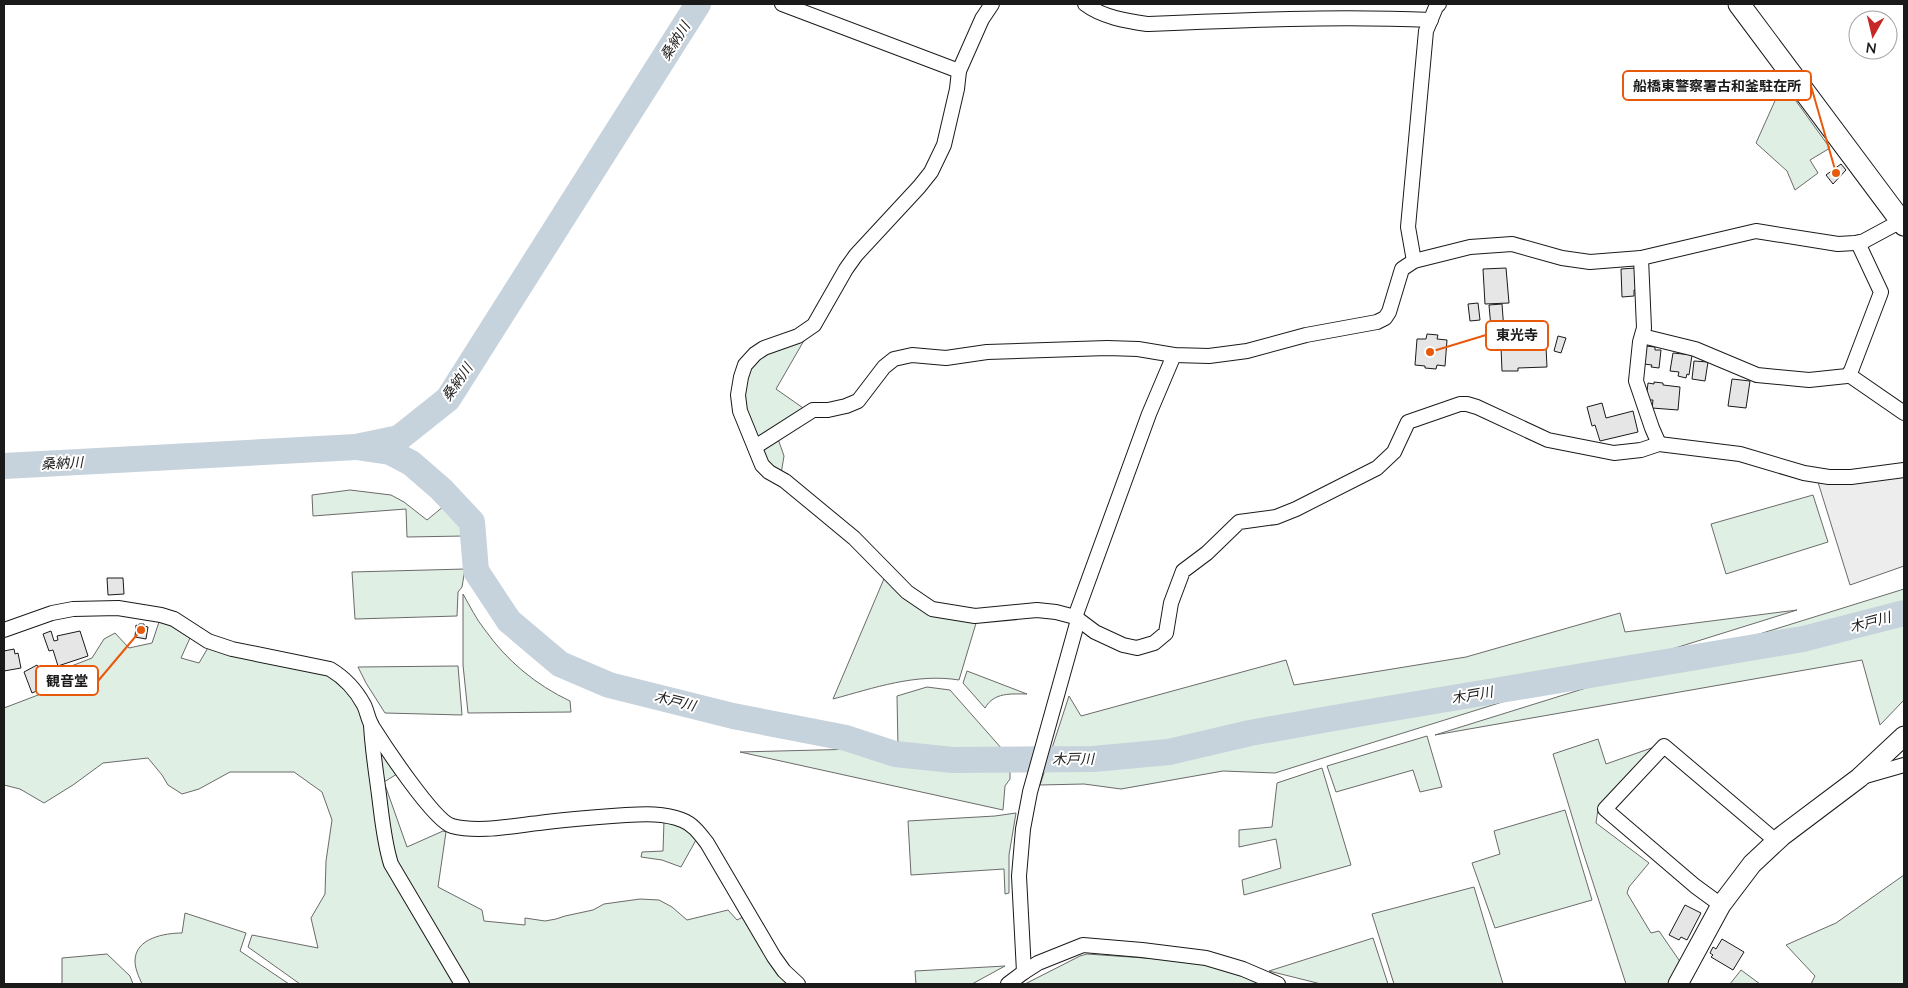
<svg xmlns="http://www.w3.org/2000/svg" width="1908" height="988" viewBox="0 0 1908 988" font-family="Lato,'Noto Sans JP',sans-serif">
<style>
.green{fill:#e0efe3;stroke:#6a6a6a}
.parking{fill:#ededed;stroke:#6a6a6a}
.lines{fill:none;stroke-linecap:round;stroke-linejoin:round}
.river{stroke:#c6d2dc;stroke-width:26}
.building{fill:#e6e6e6;stroke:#1a1a1a}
.street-casing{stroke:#1a1a1a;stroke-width:16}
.secondary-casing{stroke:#1a1a1a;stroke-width:21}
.primary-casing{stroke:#1a1a1a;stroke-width:23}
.street{stroke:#fff;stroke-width:14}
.secondary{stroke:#fff;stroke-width:19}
.primary{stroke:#fff;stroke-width:21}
.labels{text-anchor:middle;stroke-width:4;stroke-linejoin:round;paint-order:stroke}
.water-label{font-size:14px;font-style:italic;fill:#1a1a1a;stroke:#fff}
.leader{fill:none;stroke:#e8590c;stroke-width:2}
.callout-dot{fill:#e8590c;stroke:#fff;stroke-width:2}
.callout{fill:#fff;stroke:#e8590c;stroke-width:2}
.callout-label{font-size:14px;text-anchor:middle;font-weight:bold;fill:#1a1a1a}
</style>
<rect width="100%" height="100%" fill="#fff"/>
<!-- green -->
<g class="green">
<path d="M1783,83L1830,148L1810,160L1818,173L1795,190L1787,171L1756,143Z"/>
<path d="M806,337L776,389L806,410L758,438L754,435L742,396L753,360Z"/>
<path d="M777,436L784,456L781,474L766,462L761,447Z"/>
<path d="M350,490L391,495L404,502L427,520L444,506L464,522V536L407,537L406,509L313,516L312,495Z"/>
<path d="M1813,495L1828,542L1726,574L1711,524Z"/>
<path d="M465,569L462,587L458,592L457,616L355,619L352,572Z"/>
<path d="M886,574L904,594L977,620L959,680C916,673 874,688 833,699Z"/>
<path d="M1904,589V700L1880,725L1862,660L1435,735Z"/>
<path d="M463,594C470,606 476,619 485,630C507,661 536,685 570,701L571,712L468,713L463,665Z"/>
<path d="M1797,610L1275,773L1223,771L1121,789L1084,784L1040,785L1069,696L1081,716L1286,660L1294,685L1466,657L1620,613L1625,632Z"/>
<path d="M160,619L190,638L181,658L199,663L209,646L326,673L345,684L363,715L384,852L459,984H300L248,947L252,935L318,948L311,918L325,894L326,861L332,820L322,792L294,772H230L199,789L182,794L168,785L162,775L148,758L103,763L73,785L44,803L20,789L4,785V708L59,687L56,672L92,658L104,639L115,633L129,648L152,643Z"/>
<path d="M458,666L462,715L385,713L366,683L358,667Z"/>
<path d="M967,671L1027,694C1011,694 994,692 985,708L963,683Z"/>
<path d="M927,687L950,690L1010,758V779L1005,786L1003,810L740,752L898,748L897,696Z"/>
<path d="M1427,736L1442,787L1420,792L1413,770L1336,792L1327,766Z"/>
<path d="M1598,739L1606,764L1660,745L1605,799L1598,809L1596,823L1649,863L1629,887L1627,893L1651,933L1659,931L1681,963L1670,984H1626L1583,852L1553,754Z"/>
<path d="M383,754L397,774L384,782L407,847L443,831L446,832L438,887L482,910L484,921L525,925V918L545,921L556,919L565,916L593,910L604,904L640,899L659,900L672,907L687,920L728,910L737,920L743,917L755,936L792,984H467L391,852L384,782L379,760Z"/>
<path d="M1322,768L1351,865L1244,895L1242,880L1281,868L1276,839L1239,847V830L1272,827L1277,783Z"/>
<path d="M1565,810L1592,900L1495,928L1472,863L1500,854L1494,831Z"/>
<path d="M1016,813L1009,855V893L1005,894L1004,869L911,875L908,821L995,816Z"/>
<path d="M664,820L690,830L696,840L681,867L662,860L641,857L642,852L663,851Z"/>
<path d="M1904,875V984H1811L1815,976L1786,945L1836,923Z"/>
<path d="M1474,887L1503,984H1394L1372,914Z"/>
<path d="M185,913L246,933L240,951L289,984H142C139,977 135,969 135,961C135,938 165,933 182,933Z"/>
<path d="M1373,938L1388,984H1321L1269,971Z"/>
<path d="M107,954L130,976L133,984H62V958Z"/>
<path d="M1087,954L1202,962L1239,972L1263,984H1025L1080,956Z"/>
<path d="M1005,966L972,984H916L915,971Z"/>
<path d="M1741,970L1760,984H1730Z"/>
</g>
<!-- parking -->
<path class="parking" d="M1904,477V566L1850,585L1817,479Z"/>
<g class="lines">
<!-- river -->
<g class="river">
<path d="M356,447L390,452L411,463L441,489L472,522L476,571L509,621L560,664L609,685L733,716L846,738L895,754L953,760L1093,759L1169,752L1250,733L1334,718L1803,639L1904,613"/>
<path d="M4,466L356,447L399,438L448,399L698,4"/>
</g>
</g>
<!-- building -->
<g class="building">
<path d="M1841,164L1846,170L1833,184L1826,175Z"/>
<path d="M1506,268L1509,303L1485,304L1483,269Z"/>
<path d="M1636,268L1637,290H1634V296L1622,297L1621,269Z"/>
<path d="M1478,303L1480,320L1470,321L1468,304Z"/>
<path d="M1502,304L1504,331L1494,332L1493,327L1491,328L1489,305Z"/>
<path d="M1427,334L1438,335L1437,339L1447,340L1445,366L1437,365L1436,369L1425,368V366L1415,365L1417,339H1426Z"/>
<path d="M1558,336L1566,338L1561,353L1554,351Z"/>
<path d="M1520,346V348L1546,347L1547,367L1518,368V371H1502L1501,347Z"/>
<path d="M1646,346L1655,347V350H1661L1659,368L1651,367L1652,365L1644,364Z"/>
<path d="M1673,353L1692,355L1689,375L1687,374L1686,378L1678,376L1679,372L1670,371Z"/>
<path d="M1694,361L1708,362L1705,381L1692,379Z"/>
<path d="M1732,379L1750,381L1746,408L1728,406Z"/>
<path d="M1654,382L1663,383V385L1680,387L1678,410L1652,408L1653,400H1646L1648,383L1654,384Z"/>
<path d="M1602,403L1606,418L1633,411L1638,432L1600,441L1595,425L1592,426L1587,407Z"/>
<path d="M107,578H123L124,594L108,595Z"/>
<path d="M139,624H144V626L148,627L146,639L135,637L136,625L138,626Z"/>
<path d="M51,631L54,641L58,640L57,636L80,631L88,656L58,666L53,650L49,651L43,634Z"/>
<path d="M14,649L15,654L18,653L21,668L4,671V651Z"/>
<path d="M37,665L39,670L47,667L53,684L32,693L24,672Z"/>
<path d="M1685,905L1701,913L1687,940L1681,937L1679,940L1669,935Z"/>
<path d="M1722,939L1744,952L1733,970L1711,957L1713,955L1710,953L1713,947L1716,949Z"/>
</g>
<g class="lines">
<defs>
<g id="street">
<path d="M782,4L959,71"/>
<path d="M992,4L982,19L959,71L957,89L944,145L931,172L919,187L856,255L846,269L814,325L798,336L764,348L755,354L745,365L741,377L738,395L740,411L762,465L769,472L785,481L854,538L907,592L932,609L975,616L1037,610L1056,612L1075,617L1095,632L1123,645L1137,648L1154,643L1166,633L1171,603L1183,571L1207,553L1239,522L1276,517L1296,509L1377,468L1394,452L1408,422L1460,404H1467L1477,407L1548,440L1614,453L1641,450L1659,444L1740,454L1804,473L1829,477H1851L1904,470"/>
<path d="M1085,4C1102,17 1126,21 1147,24C1242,20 1336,16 1431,20"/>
<path d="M1641,258L1644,328L1640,342L1636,381L1652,428L1659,444"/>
<path d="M1414,261L1408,227L1426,31L1436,7L1439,4"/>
<path d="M1642,336L1695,349L1757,375L1809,380L1847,376L1851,371L1880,295L1881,292L1858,243"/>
<path d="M1849,375L1904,413"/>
<path d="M755,447L813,410H828L846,406L858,401L884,367L894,359L912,355L946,358L987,352L1107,348L1138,349L1174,355L1209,356L1247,351L1306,335L1377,322L1385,318L1389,312L1402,269L1414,261L1470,247L1512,244L1562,258L1590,262L1641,258L1756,231L1838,244L1855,243L1864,241L1901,221"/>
<path d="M1075,617L1149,414L1174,355"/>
<path d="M4,630L52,613L73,609L118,608L161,615L174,619L208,641L232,649L330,669C345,678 356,690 364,705C367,711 368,719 372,726C384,745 434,821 452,826C479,833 511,826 539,823C568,819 597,817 626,815C645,814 664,813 682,820C693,824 700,834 707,843L774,957L784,971L798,984"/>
<path d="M371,724C372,748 376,771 379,795C382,818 384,842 391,864L462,984"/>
<path d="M1862,777L1904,765"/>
<path d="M1721,905L1695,886L1605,809L1664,746L1776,841"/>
<path d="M1024,972L1019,876L1023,829L1030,792L1078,620"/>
<path d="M1008,984L1024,972L1038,963L1083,945L1142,950L1206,958L1243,969L1278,984"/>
</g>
<path id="secondary" d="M1678,984L1721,905L1752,864L1782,836L1859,778L1904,736"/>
<path id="primary" d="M1739,4L1904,225"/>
</defs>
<!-- street casing -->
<use href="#street" class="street-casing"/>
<!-- secondary casing -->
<use href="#secondary" class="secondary-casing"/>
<!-- primary casing -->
<use href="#primary" class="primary-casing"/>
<!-- street -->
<use href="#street" class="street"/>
<!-- secondary -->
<use href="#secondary" class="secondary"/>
<!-- primary -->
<use href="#primary" class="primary"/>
</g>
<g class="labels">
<!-- water labels -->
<g class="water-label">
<text transform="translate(675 41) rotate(-58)" y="5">桑納川</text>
<text transform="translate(457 382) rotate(-55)" y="5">桑納川</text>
<text transform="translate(62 463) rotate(-3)" y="5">桑納川</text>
<text transform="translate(1870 622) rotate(-15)" y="5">木戸川</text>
<text transform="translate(1472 695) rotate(-10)" y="5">木戸川</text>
<text transform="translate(675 701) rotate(14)" y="5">木戸川</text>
<text transform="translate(1073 759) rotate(-1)" y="5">木戸川</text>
</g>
</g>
<!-- callouts -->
<path class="leader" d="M1836 173L1811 86M1430 352L1486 335M141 630L98 681"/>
<g class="callout-dot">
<circle cx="1836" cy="173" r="5"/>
<circle cx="1430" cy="352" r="5"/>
<circle cx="141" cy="630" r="5"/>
</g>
<g class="callout">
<rect x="1623" y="71" width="188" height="29" rx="5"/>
<rect x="1486" y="321" width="62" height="29" rx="5"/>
<rect x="36" y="666" width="62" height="29" rx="5"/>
</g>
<g class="callout-label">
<text x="1717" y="91">船橋東警察署古和釜駐在所</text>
<text x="1517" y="340">東光寺</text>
<text x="67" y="686">観音堂</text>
</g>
<!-- border -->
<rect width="1908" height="988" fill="none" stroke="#1a1a1a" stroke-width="10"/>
<!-- north arrow -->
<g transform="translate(1873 35) rotate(188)"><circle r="24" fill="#ffffff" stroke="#a3a3a3"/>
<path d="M0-4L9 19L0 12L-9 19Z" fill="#c62828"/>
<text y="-8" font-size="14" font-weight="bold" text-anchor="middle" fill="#1a1a1a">N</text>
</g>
</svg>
